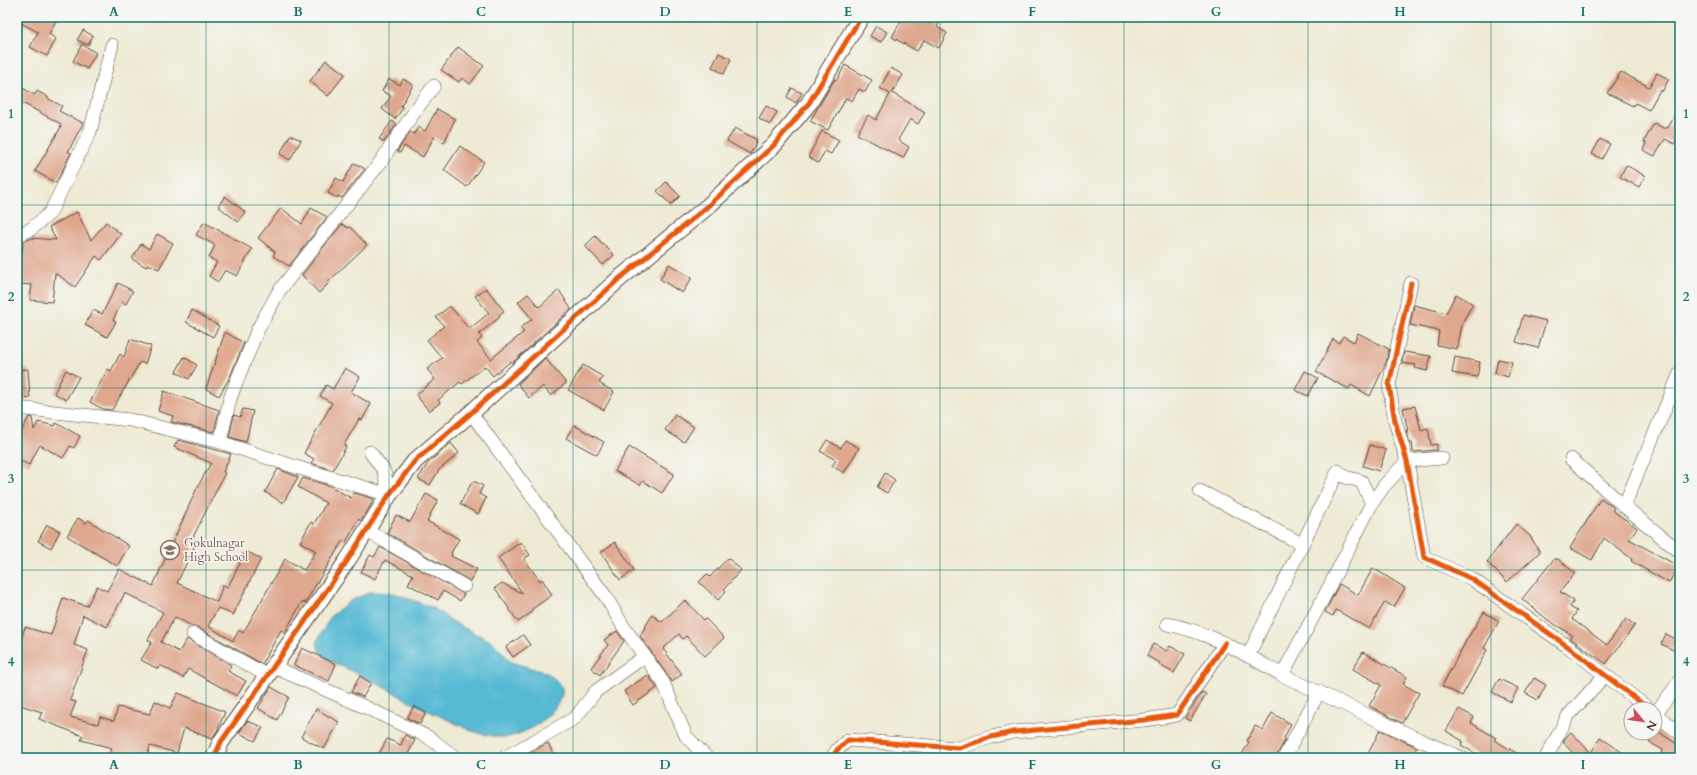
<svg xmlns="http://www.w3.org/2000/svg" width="1697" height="775" viewBox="0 0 1697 775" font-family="Cardo,serif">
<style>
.water{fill:#56bad4;stroke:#487279}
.building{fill:#dfa78e}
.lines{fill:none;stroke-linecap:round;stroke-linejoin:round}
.minor-casing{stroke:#564739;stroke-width:14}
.tertiary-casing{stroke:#564739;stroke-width:18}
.minor{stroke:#fff;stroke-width:13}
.tertiary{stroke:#fff;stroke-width:16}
.cycleway-casing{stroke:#f6f6f2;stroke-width:8}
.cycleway{stroke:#e8590c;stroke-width:5}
.grid{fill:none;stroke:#0f766e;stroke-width:1;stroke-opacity:0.55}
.labels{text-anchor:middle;stroke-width:3;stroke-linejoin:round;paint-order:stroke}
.education-label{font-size:12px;fill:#785e54;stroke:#f6f6f2;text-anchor:start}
.neatline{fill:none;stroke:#0f766e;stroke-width:1.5}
.grid-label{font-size:13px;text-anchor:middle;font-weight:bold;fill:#0f766e}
</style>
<rect width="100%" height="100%" fill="#f6f6f2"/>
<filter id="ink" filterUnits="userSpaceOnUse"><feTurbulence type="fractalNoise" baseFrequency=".025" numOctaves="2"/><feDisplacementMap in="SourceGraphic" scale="8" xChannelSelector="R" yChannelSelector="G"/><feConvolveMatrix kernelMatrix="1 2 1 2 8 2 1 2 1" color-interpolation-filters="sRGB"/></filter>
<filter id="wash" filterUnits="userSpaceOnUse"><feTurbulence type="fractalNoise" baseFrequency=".012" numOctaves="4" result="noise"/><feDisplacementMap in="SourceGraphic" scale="16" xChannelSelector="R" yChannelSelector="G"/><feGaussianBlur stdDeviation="0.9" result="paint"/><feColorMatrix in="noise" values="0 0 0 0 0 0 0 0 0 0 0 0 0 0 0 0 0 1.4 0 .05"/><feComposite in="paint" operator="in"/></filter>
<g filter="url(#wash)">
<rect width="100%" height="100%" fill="#eeead4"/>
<!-- water -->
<path class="water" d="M370,592L394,593L431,607L460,626L493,642L511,662L547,673L556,680L562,688V695L557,705L550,714L534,727L516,735L504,738L487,735L472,731L416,705L386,688L327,659L319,651L317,641L331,616L350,601Z"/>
<g id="blocks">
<!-- building -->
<g class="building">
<path d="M17,17H58L49,34L56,39L47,56L30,47L38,32L17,21Z"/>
<path d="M903,17H942L937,27L947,33L939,48L924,40L917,51L892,37Z"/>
<path d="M876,26L887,32L881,42L870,36Z"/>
<path d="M83,30L93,36L88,45L77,40Z"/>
<path d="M82,44L96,53L87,69L73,61Z"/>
<path d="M458,47L484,66L470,84L462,78L459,82L441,70Z"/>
<path d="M719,53L731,59L724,74L712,67Z"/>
<path d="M326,60L345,74L328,96L310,81Z"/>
<path d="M845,65L872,80L865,92L859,89L852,101L846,98L828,130L810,121L835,79L837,80Z"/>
<path d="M891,68L903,75L892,93L925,112L918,124L910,119L898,140L909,147L903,158L857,134L868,115L876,120L890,94L880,88Z"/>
<path d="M1621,72L1649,87L1657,73L1669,79L1662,92L1660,90L1649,110L1635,103L1633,106L1607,93Z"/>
<path d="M389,79L400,85L403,79L413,85L401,106L403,108L395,119L382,109L391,96L382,91Z"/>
<path d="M17,85L35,95L37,91L48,97L47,98L62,106L59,111L83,123L68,152L71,153L56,183L35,171L61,127L60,126L61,124L17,100Z"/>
<path d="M792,88L802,93L796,103L787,97Z"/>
<path d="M766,106L777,112L770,125L759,118Z"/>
<path d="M1680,106V135L1675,144L1665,139L1655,156L1643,150L1646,143L1644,142L1654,123L1665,129L1666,127L1668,128Z"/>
<path d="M437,109L455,119L444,143L434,137L423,157L404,146L400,153L397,151L410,132L414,134L418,127L425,131Z"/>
<path d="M392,121L397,124L384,142L379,139Z"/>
<path d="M735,128L757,140L750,154L727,141Z"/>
<path d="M822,131L839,140L831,154L825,151L818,163L808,157Z"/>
<path d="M290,135L301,140L290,160L280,154Z"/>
<path d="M1600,139L1610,144L1602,159L1592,154Z"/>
<path d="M460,146L484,162L467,187L444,170Z"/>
<path d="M354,163L365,169L342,198L338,196L337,198L328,193L336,178L343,182Z"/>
<path d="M1626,165L1645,176L1639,187L1620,177Z"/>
<path d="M666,182L680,196L671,205L657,191Z"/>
<path d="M225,196L245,212L238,222L218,206Z"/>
<path d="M281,208L302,224L311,208L327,217L289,266L273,256L275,252L258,238Z"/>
<path d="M77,212L91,240L106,222L121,234L101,260L96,256L75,287L55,273L52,302L30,300L32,285L18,284L23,242L32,238L56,240L49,227Z"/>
<path d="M204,222L252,249L237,276L225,270L218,282L209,276L217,262L209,258L215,245L196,235Z"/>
<path d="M342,224L348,228L350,227L367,245L328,282L329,283L319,293L302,275Z"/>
<path d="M157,234L173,243L159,269L148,264L146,267L132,259L141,244L149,249Z"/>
<path d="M595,236L614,255L603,265L585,246Z"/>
<path d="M669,264L692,278L682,293L660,279Z"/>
<path d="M118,283L133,291L126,304L122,302L113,320L116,322L107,337L85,325L93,310L102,314Z"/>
<path d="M486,288L504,311L499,315L500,317L479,334L482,338L477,342L491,359L524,332L520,328L532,319L518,302L528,294L539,307L559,290L571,309L512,363L511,361L493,376L485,366L462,384L460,382L438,400L440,403L429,411L416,395L435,379L427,369L442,358L427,340L444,326L436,317L450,306L468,328L472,327L489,313L475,296Z"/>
<path d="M1456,294L1473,304L1463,321L1457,349L1437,345L1439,331L1410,325L1414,305L1446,313Z"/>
<path d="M192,310L219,326L213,337L186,322Z"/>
<path d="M1523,315L1546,321L1538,348L1516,342Z"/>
<path d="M225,332L244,343L230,377L219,396L206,389Z"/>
<path d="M1358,333L1389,349L1386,363L1370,396L1351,385L1349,389L1316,372L1333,339L1339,343L1343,336L1354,342Z"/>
<path d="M130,339L151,346L145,364L140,362L112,410L103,409L90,402L108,369L111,371L120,354L124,357Z"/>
<path d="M1404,352L1431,356L1427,371L1415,368L1416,365L1402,363Z"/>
<path d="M184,357L197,365L189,379L176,372Z"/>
<path d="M1455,357L1480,362L1477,377L1452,373Z"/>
<path d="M545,358L566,383L551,396L543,386L529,398L518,384Z"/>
<path d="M1498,359L1512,362L1508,377L1495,373Z"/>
<path d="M583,365L603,377L599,383L614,392L604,410L568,390Z"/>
<path d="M345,368L360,377L351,392L371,404L362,420L359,419L344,445L346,447L333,470L311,463L314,459L304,453L332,403L320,396L326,385L333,389Z"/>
<path d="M28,369L30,398L17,400V370Z"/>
<path d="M66,370L79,377L66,400L54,393Z"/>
<path d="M1305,371L1318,378L1308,396L1295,390Z"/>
<path d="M164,391L219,410L214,432L171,422L173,416L158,411Z"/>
<path d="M1415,406L1421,430L1428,428L1431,445L1437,444V450L1413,452L1412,443H1410L1406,430L1408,431L1403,408Z"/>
<path d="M243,409L253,411L246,442L229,437L234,415L240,417Z"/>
<path d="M675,415L694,427L684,442L665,430Z"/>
<path d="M29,417L32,418L34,430L38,422L55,426L56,423L80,436L74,448L70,446L63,458L40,445L29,465L17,459V439Z"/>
<path d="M574,425L604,442L597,455L566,438Z"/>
<path d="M178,440L231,454L223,472L225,473L192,539L197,541L177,583L217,602L223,585L228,587L246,551L261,559L233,615L218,608L208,626L233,641L239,630L243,633L285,559L304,570L316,551L300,542L311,522L314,524L326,503L298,487L303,478L330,486L351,498L354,493L374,499L361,521L359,519L346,542L343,540L305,603L302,602L285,632L281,630L262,664L197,627L192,626L175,617L161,642L179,652L187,639L231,665L228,671L246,681L237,696L188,669L183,678L160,665L158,669L141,660L152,642L148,640L163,612L125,593L107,627L83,615L74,645L88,650L70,700L76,702L70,717L98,724L100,717L114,721L118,707L150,714L155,701L170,708L178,693L225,712L217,731L212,739L184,728L177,753L150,746L147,758H109L112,748L81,740L83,736L39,719L42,712L17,704V652L25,627L51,635L63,598L87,606L97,586L107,591L119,569L153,586L197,488L211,463L174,447Z"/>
<path d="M827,440L841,448L845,440L859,448L844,473L832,466L836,460L820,451Z"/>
<path d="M451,443L459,453L439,470L430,485L418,479L428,463Z"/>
<path d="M1370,445L1386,450L1379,471L1363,466Z"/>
<path d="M629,447L674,474L662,493L643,481L640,485L615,471Z"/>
<path d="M278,469L298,477L283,503L265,492Z"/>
<path d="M885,473L895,480L887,493L877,487Z"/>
<path d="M472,482H476L483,486L479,494L486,498L478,514L460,504Z"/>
<path d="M426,494L438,500L427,521L459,539L451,553L452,554L451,556L477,569L470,581L387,533L396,515L410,522Z"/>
<path d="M1601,498L1614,508L1612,510L1637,528L1629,539L1678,566L1669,583L1631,561L1632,559L1604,538L1592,560L1570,548Z"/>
<path d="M78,518L86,523L88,520L129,546L117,566L67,536Z"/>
<path d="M1516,524L1530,536L1540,552L1507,582L1487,562Z"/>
<path d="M47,525L60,531L51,548L38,541Z"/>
<path d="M521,542L530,555L524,559L540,581L542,579L552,595L531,610L532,612L518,622L495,588L502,583L523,594L498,558Z"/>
<path d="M615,542L634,570L620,580L601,552Z"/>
<path d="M380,547L464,594L460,601L443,591L438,600L408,584L413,575L385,560L375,579L361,572L370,555L374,557Z"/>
<path d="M728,558L741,570L724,589L726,591L718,600L699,582L707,574L710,577Z"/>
<path d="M1554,559H1558L1575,573L1560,592L1574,601L1570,607L1577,611L1572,619L1607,645L1626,619L1635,625L1606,664L1570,638L1572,635L1548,620L1522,599Z"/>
<path d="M1373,568L1405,588L1394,607L1385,602L1369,629L1336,610L1333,616L1325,612L1339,584L1358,595Z"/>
<path d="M685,600L704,620L706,619L724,638L705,656L686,636L683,639L679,634L663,649L682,674L672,682L640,636L652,615L662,622Z"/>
<path d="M1484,612L1499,621L1484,648L1487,650L1462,696L1442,686L1467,639Z"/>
<path d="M617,631L624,641L600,675L591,668L608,645L604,640Z"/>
<path d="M1666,634L1680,641V653L1661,644Z"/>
<path d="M523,635L530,645L513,657L506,647Z"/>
<path d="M1153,644L1167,651L1170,646L1185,654L1174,673L1159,665L1160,663L1147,656Z"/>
<path d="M302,648L336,664L329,681L294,665Z"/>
<path d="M1363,652L1407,677L1403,684L1419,693L1402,723L1369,706L1381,685L1353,669Z"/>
<path d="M648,675L657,688L633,705L624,691Z"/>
<path d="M360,676L371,683L363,697L351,692Z"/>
<path d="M1534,678L1546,685L1538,700L1525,693Z"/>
<path d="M1499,679L1518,688L1511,702L1492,692Z"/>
<path d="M271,687L289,697L277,720L258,708Z"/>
<path d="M1202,692L1206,694L1190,721L1185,718Z"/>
<path d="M414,706L426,713L420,724L407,718Z"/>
<path d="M316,709L339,722L324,749L301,737Z"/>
<path d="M1459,709L1474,717L1471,723L1496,738L1494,740L1525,758H1494L1486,754L1483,758L1461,745L1463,741L1446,731Z"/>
<path d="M1272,713L1291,724L1284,738L1285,739L1276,758H1240L1249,742L1247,741L1255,726L1263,730Z"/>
<path d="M247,721L263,727L255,741L239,733Z"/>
<path d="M1380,730L1417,747L1411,758H1376L1368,754Z"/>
<path d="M1656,730L1680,746V758H1659L1663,750L1649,742Z"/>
<path d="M1571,732L1591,753L1600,737L1630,758H1577L1563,742L1567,736Z"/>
<path d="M405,735L415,740L406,758H377L387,739L401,745Z"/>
<path d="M548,743L555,758H520L540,747Z"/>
</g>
</g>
</g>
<g filter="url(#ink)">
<use href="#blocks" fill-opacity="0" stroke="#564739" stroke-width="1"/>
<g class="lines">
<defs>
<g id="minor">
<path d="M17,236L31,229L50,213L90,132L112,45"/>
<path d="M1411,283L1389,385L1395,421L1407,461L1424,557L1472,579L1570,648L1649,709"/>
<path d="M1680,373L1624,506L1680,552"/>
<path d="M17,408L130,420L220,442L299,468L389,495L384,471L370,452"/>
<path d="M471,413L606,597L623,626L663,682L686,736L707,758"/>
<path d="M220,442L230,399L237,380L258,329L279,291L379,164L415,111L434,86"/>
<path d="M1571,459L1624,506"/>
<path d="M1200,491L1302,544"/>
<path d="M367,531L464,586"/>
<path d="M1167,624C1210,632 1245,654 1282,675L1326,593L1372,503L1384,486L1407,461L1442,458"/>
<path d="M193,634L268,676"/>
<path d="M1248,656L1338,471L1345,477L1361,481L1372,503"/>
<path d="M274,667L365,707L428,737L456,758"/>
<path d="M1282,675L1420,740L1462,758"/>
<path d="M1655,714L1680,681"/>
<path d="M1655,714L1680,733"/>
<path d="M504,758L575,718L596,691L645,656"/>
<path d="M832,758L837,750L848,740L959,748L991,737L1014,732L1144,720L1177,715L1225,643"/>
<path d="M1284,758L1319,692"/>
<path d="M1546,758L1568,716L1605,675"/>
</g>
<path id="tertiary" d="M214,758L221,742L347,561L389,495L415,461L471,413L619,279L707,207L774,145L809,103L861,17"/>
</defs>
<!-- minor casing -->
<use href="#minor" class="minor-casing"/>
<!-- tertiary casing -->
<use href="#tertiary" class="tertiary-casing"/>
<!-- minor -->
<use href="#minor" class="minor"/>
<!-- tertiary -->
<use href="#tertiary" class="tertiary"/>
<defs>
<g id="cycleway">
<path d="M1411,283L1389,385L1395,421L1407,461L1424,557L1472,579L1570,648L1649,709"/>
<path d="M214,758L221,742L347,561L389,495L415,461L471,413L619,279L707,207L774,145L809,103L861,17"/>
<path d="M832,758L837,750L848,740L959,748L991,737L1014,732L1144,720L1177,715L1225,643"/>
</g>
</defs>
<!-- cycleway casing -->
<use href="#cycleway" class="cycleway-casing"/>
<!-- cycleway -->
<use href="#cycleway" class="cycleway"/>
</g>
</g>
<!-- grid -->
<path class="grid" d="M206,17V758M389,17V758M573,17V758M757,17V758M940,17V758M1124,17V758M1308,17V758M1491,17V758M17,205H1680M17,388H1680M17,570H1680"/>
<!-- icons -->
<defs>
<symbol id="school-ring" viewBox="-11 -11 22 22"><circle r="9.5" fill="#f6f6f2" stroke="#8d6e63" stroke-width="1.5"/><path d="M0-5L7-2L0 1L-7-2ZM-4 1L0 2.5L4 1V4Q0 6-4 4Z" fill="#8d6e63"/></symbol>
</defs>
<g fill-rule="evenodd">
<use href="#school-ring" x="159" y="539" width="22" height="22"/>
</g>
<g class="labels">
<!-- education labels -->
<g class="education-label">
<text x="184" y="547">Gokulnagar<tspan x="184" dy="14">High School</tspan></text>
</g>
</g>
<!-- margin -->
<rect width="1697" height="775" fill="none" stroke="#f6f6f2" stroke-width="44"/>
<!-- north arrow -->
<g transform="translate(1643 721) rotate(119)"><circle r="19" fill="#f6f6f2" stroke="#aba49d"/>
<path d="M0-3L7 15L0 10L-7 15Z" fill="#d1495b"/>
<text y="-6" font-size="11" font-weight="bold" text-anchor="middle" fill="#3b2a1e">N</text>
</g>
<rect x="22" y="22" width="1653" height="731" class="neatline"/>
<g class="grid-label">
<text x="114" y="16">A</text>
<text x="298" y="16">B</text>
<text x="481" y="16">C</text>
<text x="665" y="16">D</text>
<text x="848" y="16">E</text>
<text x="1032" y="16">F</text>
<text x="1216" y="16">G</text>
<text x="1400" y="16">H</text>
<text x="1583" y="16">I</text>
<text x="11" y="118">1</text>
<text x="1686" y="118">1</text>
<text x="11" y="301">2</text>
<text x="1686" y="301">2</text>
<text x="11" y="483">3</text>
<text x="1686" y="483">3</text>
<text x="11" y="666">4</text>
<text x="1686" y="666">4</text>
<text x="114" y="769">A</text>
<text x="298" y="769">B</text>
<text x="481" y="769">C</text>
<text x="665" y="769">D</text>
<text x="848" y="769">E</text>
<text x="1032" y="769">F</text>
<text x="1216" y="769">G</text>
<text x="1400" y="769">H</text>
<text x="1583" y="769">I</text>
</g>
</svg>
